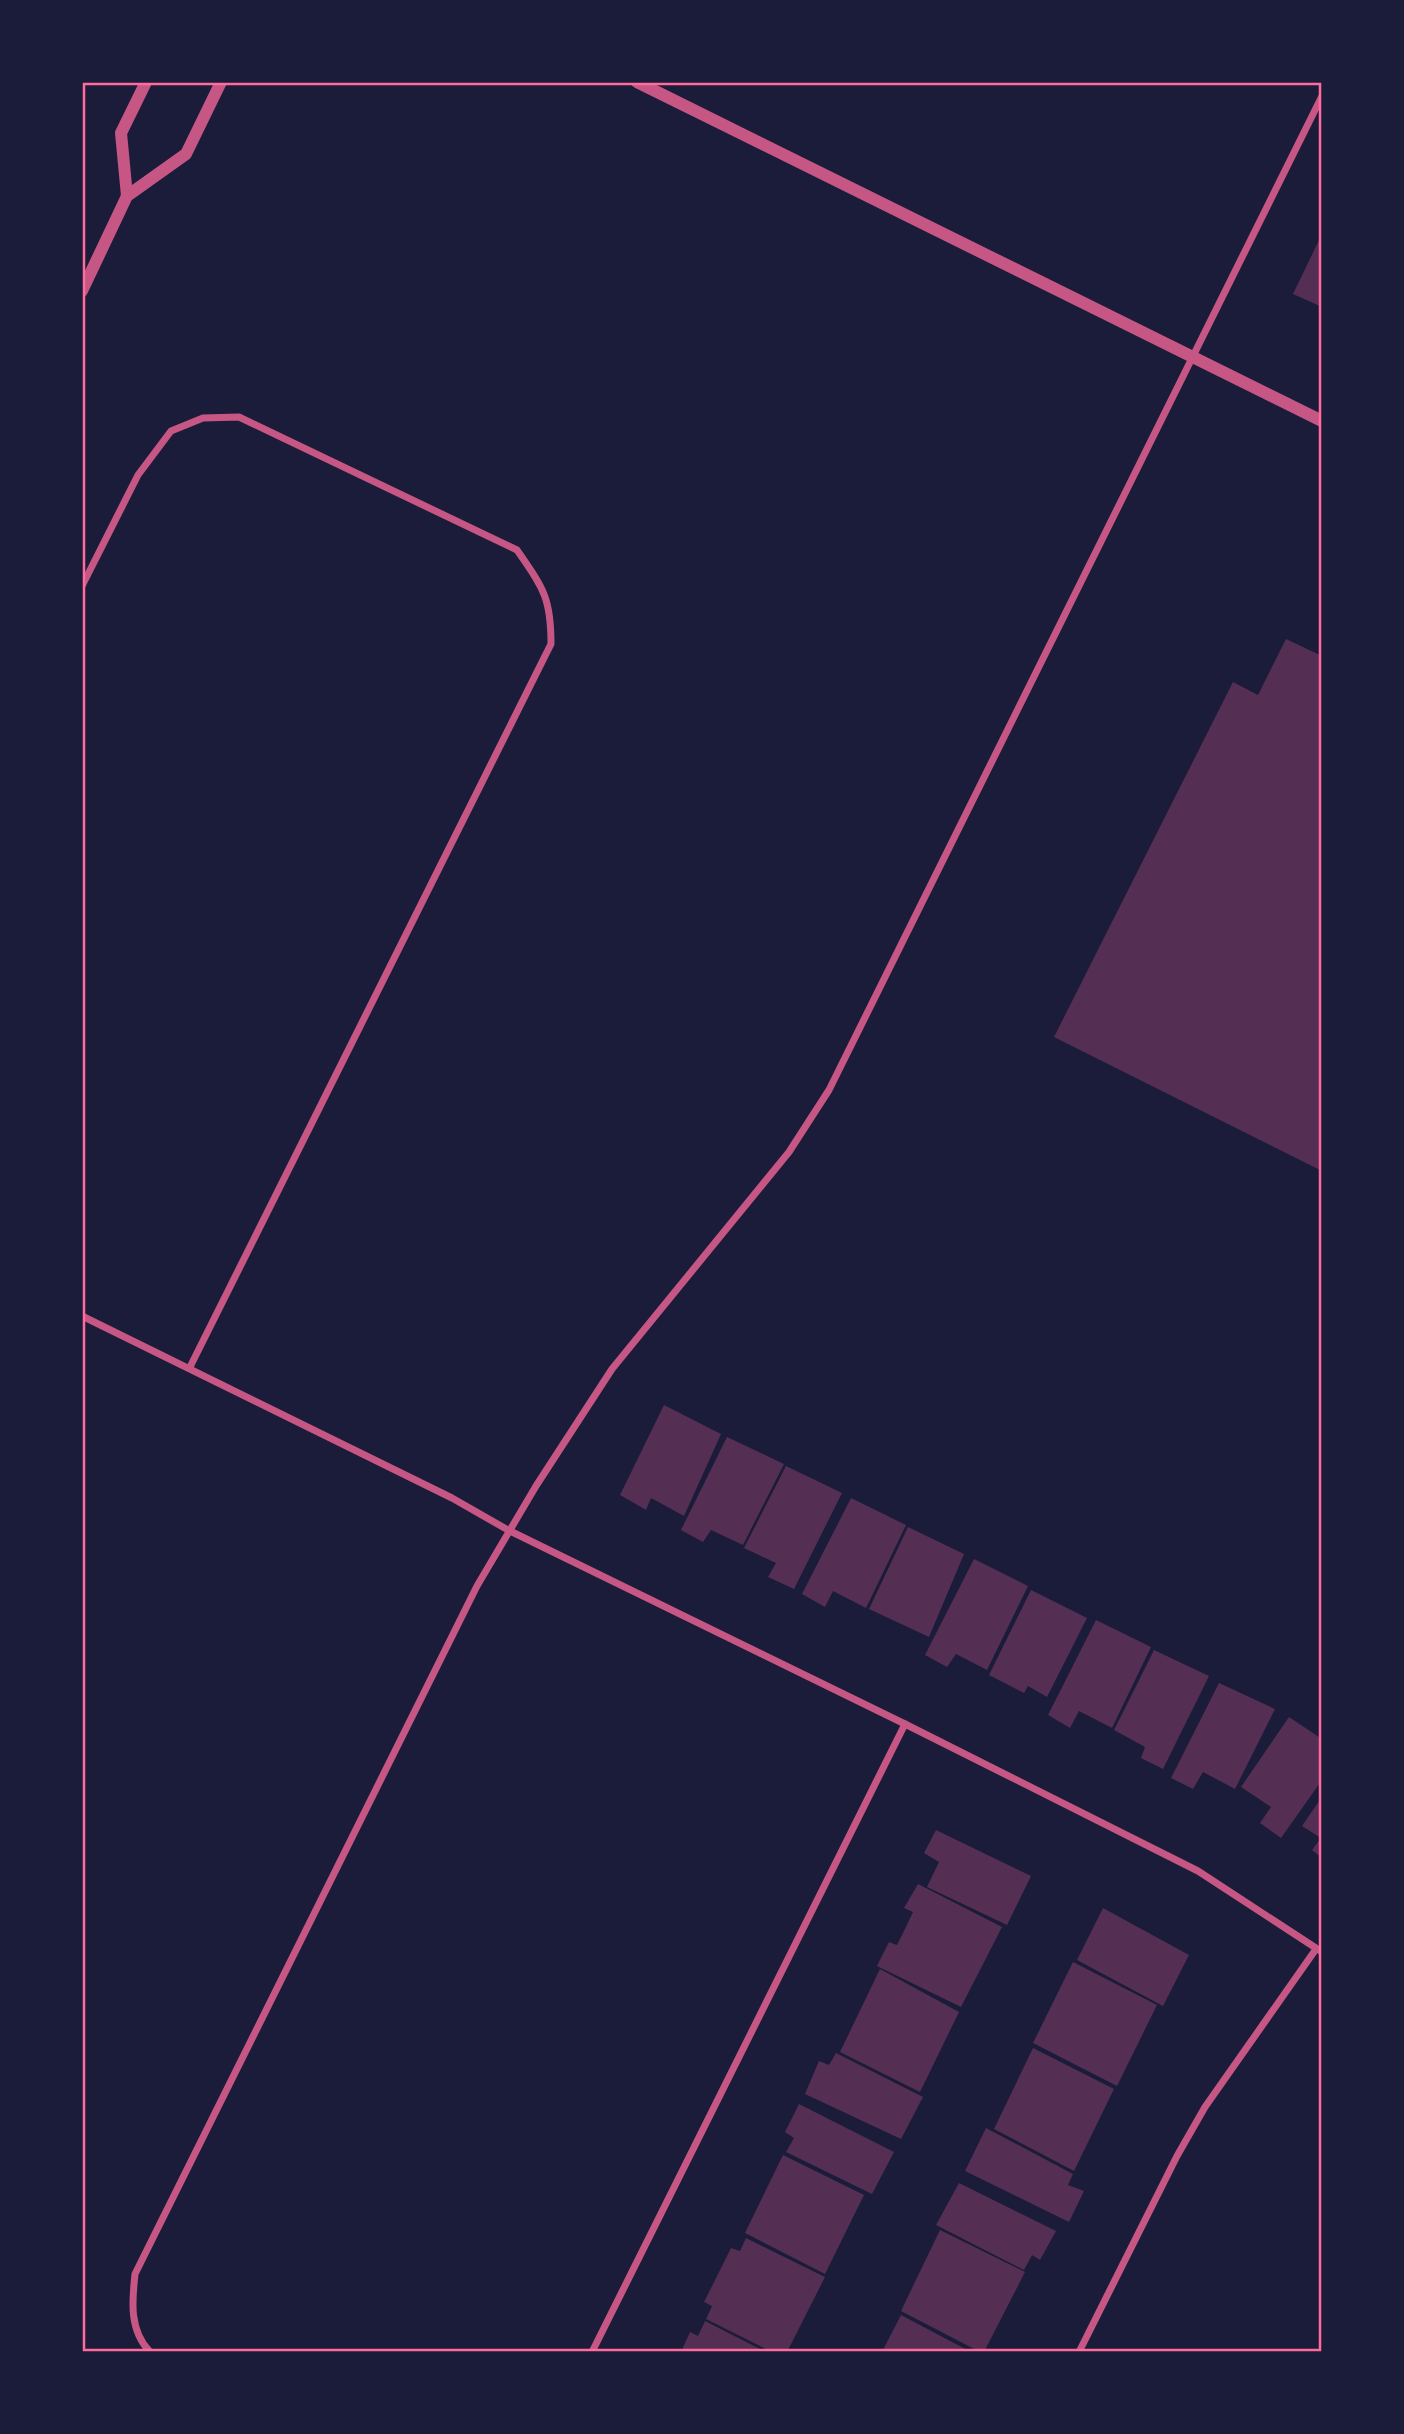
<svg xmlns="http://www.w3.org/2000/svg" width="1404" height="2434" viewBox="0 0 1404 2434" font-family="Overpass,sans-serif">
<style>
.building{fill:#542f53}
.lines{fill:none;stroke-linecap:round;stroke-linejoin:round}
.minor{stroke:#c65784;stroke-width:7}
.tertiary{stroke:#c65784;stroke-width:12}
.neatline{fill:none;stroke:#ff6b9d;stroke-width:2.5}
</style>
<rect width="100%" height="100%" fill="#1b1b3a"/>
<!-- building -->
<g class="building">
<path d="M1322,234V307L1293,294Z"/>
<path d="M1286,639L1322,656V1171L1054,1037L1233,682L1258,695Z"/>
<path d="M664,1405L721,1434L684,1516L651,1498L646,1510L620,1495Z"/>
<path d="M727,1437L784,1464L743,1545L711,1530L703,1542L681,1530Z"/>
<path d="M786,1466L842,1493L794,1589L768,1577L776,1563L744,1548Z"/>
<path d="M851,1498L906,1525L866,1608L833,1591L825,1607L802,1594Z"/>
<path d="M908,1527L964,1554L929,1637L869,1609Z"/>
<path d="M974,1559L1028,1586L987,1670L956,1654L947,1667L925,1655Z"/>
<path d="M1031,1590L1087,1618L1047,1697L1028,1686L1024,1693L989,1675Z"/>
<path d="M1096,1620L1151,1647L1112,1728L1079,1711L1070,1728L1048,1715Z"/>
<path d="M1154,1650L1209,1676L1163,1769L1141,1758L1145,1747L1114,1730Z"/>
<path d="M1219,1683L1275,1709L1235,1789L1203,1772L1193,1789L1171,1778Z"/>
<path d="M1289,1717L1322,1739V1780L1281,1838L1260,1823L1271,1807L1241,1787Z"/>
<path d="M1322,1797V1858L1312,1850L1321,1838L1302,1826Z"/>
<path d="M936,1830L1031,1876L1007,1925L927,1887L939,1862L924,1853Z"/>
<path d="M918,1884L1002,1927L961,2007L877,1966L889,1942L897,1945L904,1931L913,1912L904,1908Z"/>
<path d="M1103,1908L1189,1955L1163,2006L1077,1960Z"/>
<path d="M1073,1962L1157,2005L1117,2086L1033,2043Z"/>
<path d="M880,1969L959,2012L920,2092L840,2052Z"/>
<path d="M1033,2048L1114,2089L1074,2171L994,2129Z"/>
<path d="M836,2053L923,2097L901,2139L805,2094L819,2061L829,2065Z"/>
<path d="M799,2104L894,2152L872,2194L786,2152L794,2138L785,2132Z"/>
<path d="M986,2128L1073,2174L1068,2185L1084,2191L1069,2222L965,2171Z"/>
<path d="M783,2155L864,2195L825,2274L745,2233Z"/>
<path d="M959,2183L1056,2231L1040,2260L1032,2255L1024,2270L936,2225Z"/>
<path d="M940,2230L1025,2272L984,2352H980L901,2311Z"/>
<path d="M746,2238L825,2277L787,2352H772L706,2319L712,2306L704,2302L731,2248L740,2251Z"/>
<path d="M901,2315L971,2352H882Z"/>
<path d="M705,2321L766,2352H681L690,2332L698,2336Z"/>
</g>
<g class="lines">
<!-- minor -->
<g class="minor">
<path d="M82,586L138,475L171,431L203,418L239,417L517,550C543,588 551,597 551,644L190,1367"/>
<path d="M82,1316L452,1498L508,1530L905,1724L1198,1871L1322,1952"/>
<path d="M150,2352C129,2330 132,2301 135,2274L477,1586L536,1486L612,1369L789,1152L829,1090L1322,96"/>
<path d="M592,2352L905,1724"/>
<path d="M1079,2352L1177,2156L1205,2107L1316,1949"/>
</g>
<!-- tertiary -->
<g class="tertiary">
<path d="M637,82L1322,421"/>
<path d="M127,196L121,133L146,82"/>
<path d="M82,291L127,196L186,154L221,82"/>
</g>
</g>
<!-- border -->
<rect width="1404" height="2434" fill="none" stroke="#1b1b3a" stroke-width="168"/>
<rect x="84" y="84" width="1236" height="2266" class="neatline"/>
</svg>
